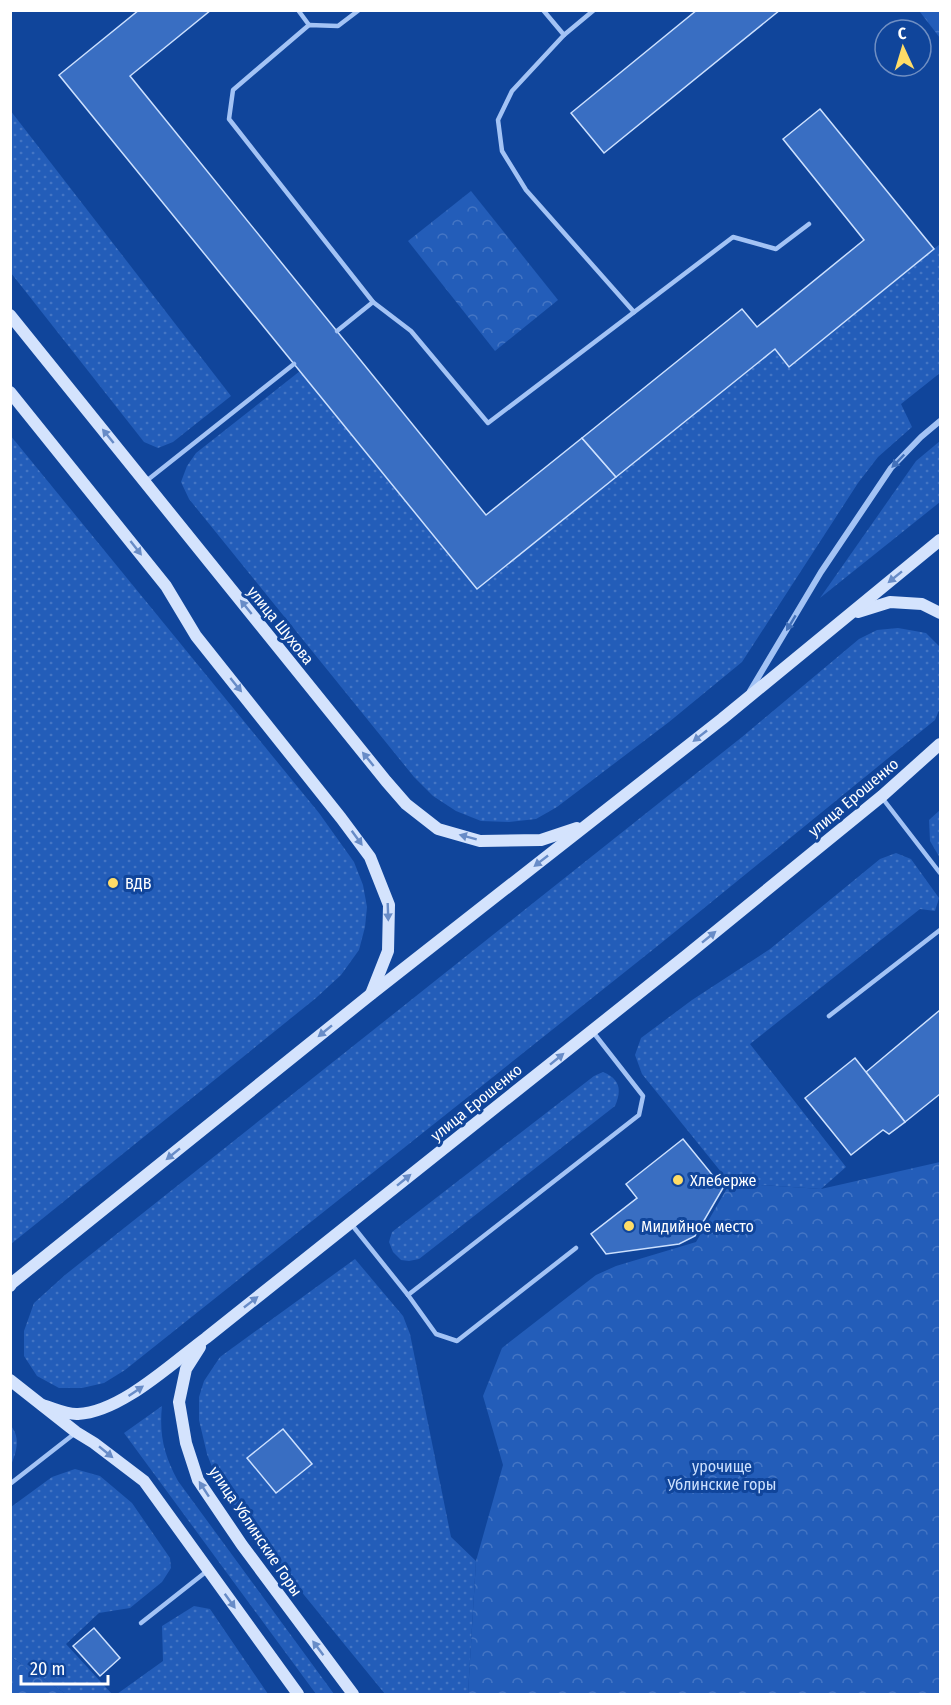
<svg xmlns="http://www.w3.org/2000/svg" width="951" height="1705" viewBox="0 0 951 1705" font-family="'Fira Sans Condensed',sans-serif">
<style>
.grass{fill:url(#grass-dots)}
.forest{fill:url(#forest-crowns)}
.building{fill:#396ec2;stroke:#cce0fe;stroke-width:1.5}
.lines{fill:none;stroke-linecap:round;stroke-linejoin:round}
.lane{stroke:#a3c3f5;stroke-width:4.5}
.street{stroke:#a3c3f5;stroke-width:6}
.secondary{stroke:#d4e3fd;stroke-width:12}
.oneway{fill:#688cc7}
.oneway2{fill:#4371ba}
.poi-dot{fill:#ffdc67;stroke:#10459b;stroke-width:2}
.labels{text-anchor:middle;stroke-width:6;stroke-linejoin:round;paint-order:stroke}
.street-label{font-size:16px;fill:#fff;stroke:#10459b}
.poi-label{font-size:16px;fill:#fff;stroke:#10459b;text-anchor:start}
.park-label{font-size:16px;fill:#cce0fe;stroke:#10459b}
</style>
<defs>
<pattern id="grass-dots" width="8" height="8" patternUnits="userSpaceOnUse" patternTransform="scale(1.5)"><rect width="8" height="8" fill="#235db9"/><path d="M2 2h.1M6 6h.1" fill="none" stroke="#4475c4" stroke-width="1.8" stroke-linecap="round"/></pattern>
<pattern id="forest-crowns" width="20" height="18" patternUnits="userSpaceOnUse" patternTransform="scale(1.5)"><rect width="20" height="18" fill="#235db9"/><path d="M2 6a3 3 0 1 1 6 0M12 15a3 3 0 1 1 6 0" fill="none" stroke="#4475c4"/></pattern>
</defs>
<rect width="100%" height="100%" fill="#10459b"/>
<!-- grass -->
<g class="grass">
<path d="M10,110L231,396L173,442L158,448L144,442L11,273Z"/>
<path d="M940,244V373L901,404L912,427L878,457L858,483L742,662L669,722L557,807L536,819L509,822L481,821L456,811L433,796L414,777L189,499L181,482L187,466L196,453L300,371L477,589L775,349L788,366Z"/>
<path d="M10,435L319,813L354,862L363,885L367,907L365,927L359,950L341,975L316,998L11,1244Z"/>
<path d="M940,441V502L820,598L916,461Z"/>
<path d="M898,628L926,633L940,647V708L935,720L660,944L125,1370L104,1383L82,1388H59L37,1376L24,1356V1331L34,1303L65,1275L742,737L859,639L877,630Z"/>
<path d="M940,810V858L930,841L929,820Z"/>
<path d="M896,853L911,859L939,898L935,911L920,909L750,1044L846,1167L821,1189L730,1183L642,1074L635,1055L641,1038L692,1000L770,949L880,859Z"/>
<path d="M603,1072C620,1079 622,1090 615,1106L419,1259L409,1261L401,1260L393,1252L389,1242L392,1232L594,1076Z"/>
<path d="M355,1259L403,1316L410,1334L451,1537L476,1561L468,1694H385L246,1524L232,1505L217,1480L207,1454L199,1420V1397L204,1381L220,1357Z"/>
<path d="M162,1406C159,1435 164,1455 178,1481L334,1694H316L124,1433Z"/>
<path d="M11,1426C21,1438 16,1453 11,1465Z"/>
<path d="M75,1469L100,1476L132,1503L170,1558L171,1568L162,1582L130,1608L99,1613L66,1644L112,1694H66L11,1657V1507L52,1477Z"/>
<path d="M194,1606L210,1609L268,1694H117L163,1661L162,1626Z"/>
</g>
<!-- forest -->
<g class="forest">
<path d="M921,11H940V38L920,12Z"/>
<path d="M471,191L558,300L495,351L408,241Z"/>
<path d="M940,1162V1694H468L476,1561L503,1465L483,1396L502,1348L596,1275L616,1266L696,1242L730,1183L821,1189Z"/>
<path d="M10,1657H11L66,1694H11Z"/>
</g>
<!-- building -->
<g class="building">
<path d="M139,10H211L130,76L486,515L582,438L616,477L477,589L59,75Z"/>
<path d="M697,10H780L604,153L571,113Z"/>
<path d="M820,109L934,249L789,367L775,349L616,477L582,438L742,309L757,327L864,240L783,139Z"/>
<path d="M940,1010V1094L905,1122L866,1072Z"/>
<path d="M855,1058L905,1122L889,1134L883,1130L851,1155L805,1098Z"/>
<path d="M683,1139L723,1188L695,1236L679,1244L606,1254L591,1234L637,1198L626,1184Z"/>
<path d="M283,1429L312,1464L276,1493L247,1458Z"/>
<path d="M94,1628L120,1658L100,1676L73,1646Z"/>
</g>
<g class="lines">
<!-- lane -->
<g class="lane">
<path d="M298,10L309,25"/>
<path d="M359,10L338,26L309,25L233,90L229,119L373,302L411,331L488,423L733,237L776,249L809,224"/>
<path d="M543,10L564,35L594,10"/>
<path d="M564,35L512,91L498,120L502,151L526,190L634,312"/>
<path d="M337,331L373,302"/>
<path d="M145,482L294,364"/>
<path d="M883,799L940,873"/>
<path d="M829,1016L940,930"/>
<path d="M352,1225L408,1295L436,1334L457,1341L576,1248"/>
<path d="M408,1295L639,1115L643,1096L593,1032"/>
<path d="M10,1484L74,1434"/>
<path d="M141,1623L207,1571"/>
</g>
<!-- street -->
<path class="street" d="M750,691L821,572L891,468L921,437L940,421"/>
<!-- secondary -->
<g class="secondary">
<path d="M10,315L386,781L406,804L438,829L480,841L541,840L577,828"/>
<path d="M10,392L166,586L196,636L341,818L370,857L389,905L388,951L371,994"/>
<path d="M858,612L890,602L922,604L940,613"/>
<path d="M10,1286L12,1283L370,995L722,719L940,540"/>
<path d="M200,1347L186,1369L179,1402L186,1443L198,1480L242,1545L353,1694"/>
<path d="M10,1380L76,1432L94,1443L144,1481L298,1694"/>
<path d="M42,1405C53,1408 67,1415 78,1414C121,1412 172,1363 206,1338L687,955L882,796L940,744"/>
</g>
</g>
<!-- one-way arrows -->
<defs><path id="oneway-solid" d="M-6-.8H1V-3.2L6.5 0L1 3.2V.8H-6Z" transform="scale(1.5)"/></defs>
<g class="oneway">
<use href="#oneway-solid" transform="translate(108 436) rotate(-129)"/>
<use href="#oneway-solid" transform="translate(136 548) rotate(52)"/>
<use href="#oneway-solid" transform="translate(895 577) rotate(141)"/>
<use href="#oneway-solid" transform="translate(246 607) rotate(-129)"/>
<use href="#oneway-solid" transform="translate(236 685) rotate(51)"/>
<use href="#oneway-solid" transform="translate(700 736) rotate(142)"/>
<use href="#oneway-solid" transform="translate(368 759) rotate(-129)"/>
<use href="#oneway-solid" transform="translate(468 837) rotate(-165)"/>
<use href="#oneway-solid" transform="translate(357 838) rotate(54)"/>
<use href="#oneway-solid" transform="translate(541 861) rotate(142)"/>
<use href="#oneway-solid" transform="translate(388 912) rotate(88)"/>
<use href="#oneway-solid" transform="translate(709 937) rotate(-39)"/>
<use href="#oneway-solid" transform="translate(325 1031) rotate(141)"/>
<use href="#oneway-solid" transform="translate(557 1059) rotate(-39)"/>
<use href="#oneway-solid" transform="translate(173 1154) rotate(141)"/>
<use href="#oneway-solid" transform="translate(404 1180) rotate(-39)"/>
<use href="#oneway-solid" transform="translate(251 1302) rotate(-38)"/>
<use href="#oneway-solid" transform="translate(136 1391) rotate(-34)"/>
<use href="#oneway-solid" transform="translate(106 1452) rotate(39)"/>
<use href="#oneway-solid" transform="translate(204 1489) rotate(-123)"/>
<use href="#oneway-solid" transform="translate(230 1601) rotate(54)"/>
<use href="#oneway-solid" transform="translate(318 1648) rotate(-127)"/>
</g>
<g class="oneway2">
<use href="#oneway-solid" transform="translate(898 461) rotate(134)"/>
<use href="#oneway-solid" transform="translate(791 623) rotate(121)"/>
</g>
<!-- markers -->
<g class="poi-dot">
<circle cx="113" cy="883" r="6"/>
<circle cx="678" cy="1180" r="6"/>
<circle cx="629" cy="1226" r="6"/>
</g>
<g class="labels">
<!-- street labels -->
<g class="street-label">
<text transform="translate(281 625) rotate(51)" y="6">улица Шухова</text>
<text transform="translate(853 797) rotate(-40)" y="6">улица Ерошенко</text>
<text transform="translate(476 1102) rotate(-39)" y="6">улица Ерошенко</text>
<text transform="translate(256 1531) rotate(56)" y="6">улица Ублинские Горы</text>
</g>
<!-- poi labels -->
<g class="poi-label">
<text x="125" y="889">ВДВ</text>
<text x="690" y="1186">Хлеберже</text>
<text x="641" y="1232">Мидийное место</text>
</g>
<!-- park labels -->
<g class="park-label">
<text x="722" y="1472">урочище<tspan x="722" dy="18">Ублинские горы</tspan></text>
</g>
</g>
<!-- border -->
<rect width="951" height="1705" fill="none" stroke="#ffffff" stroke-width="24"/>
<!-- north arrow -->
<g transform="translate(903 48) rotate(356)"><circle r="28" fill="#10459b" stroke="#708fc3" stroke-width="1.5"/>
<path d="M0-4.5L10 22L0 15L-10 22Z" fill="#ffdc67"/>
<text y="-9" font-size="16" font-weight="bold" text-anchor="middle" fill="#ffffff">С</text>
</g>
<!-- scale -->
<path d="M21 1675v9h87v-9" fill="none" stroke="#ffffff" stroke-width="3"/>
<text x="30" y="1675" font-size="18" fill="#ffffff" stroke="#10459b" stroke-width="4.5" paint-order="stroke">20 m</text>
</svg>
